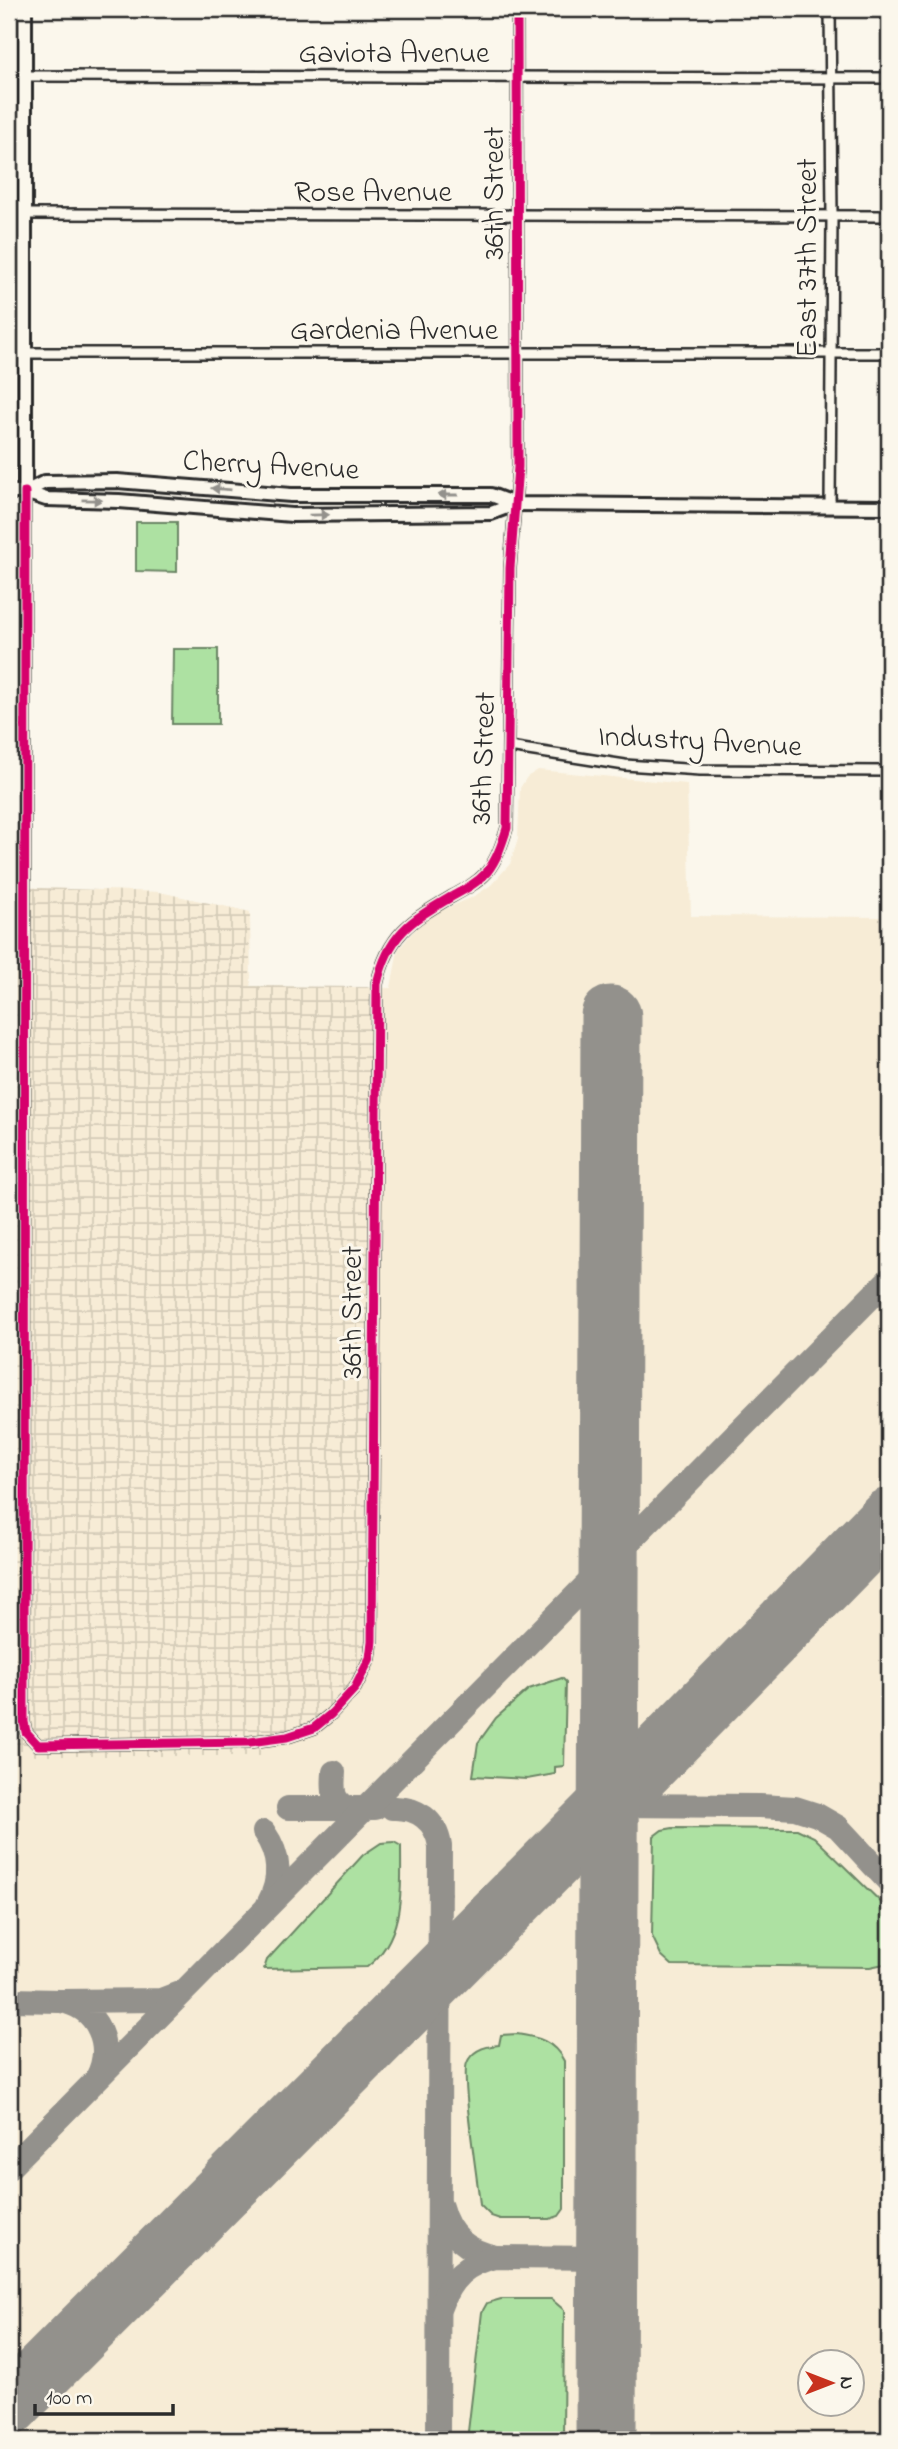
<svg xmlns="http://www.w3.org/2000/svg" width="898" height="2449" viewBox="0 0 898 2449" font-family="'Indie Flower',sans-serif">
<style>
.built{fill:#f7ecd6;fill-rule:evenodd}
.industrial{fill:url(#industrial-grid)}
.green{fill:#ade1a2;stroke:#6c8666;stroke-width:2}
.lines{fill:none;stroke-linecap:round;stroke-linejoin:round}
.taxiway{stroke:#93918c;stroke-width:24}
.runway{stroke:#93918c;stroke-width:61}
.street-casing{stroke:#2b2b2b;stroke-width:14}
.secondary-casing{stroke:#2b2b2b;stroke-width:18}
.street{stroke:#fbf7ec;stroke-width:9}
.secondary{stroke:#fbf7ec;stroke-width:12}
.cycleway-casing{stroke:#fbf7ec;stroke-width:13}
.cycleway{stroke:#d6006c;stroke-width:9}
.oneway{fill:#93918c}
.labels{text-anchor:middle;stroke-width:6;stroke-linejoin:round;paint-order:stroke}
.street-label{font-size:30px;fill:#2b2b2b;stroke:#fbf7ec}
</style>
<defs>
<pattern id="industrial-grid" width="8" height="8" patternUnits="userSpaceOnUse" patternTransform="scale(1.75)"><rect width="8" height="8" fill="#f7ecd6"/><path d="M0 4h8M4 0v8" fill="none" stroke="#d4cbb8"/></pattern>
</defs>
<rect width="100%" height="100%" fill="#fbf7ec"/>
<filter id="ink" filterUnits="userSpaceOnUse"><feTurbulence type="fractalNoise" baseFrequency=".0143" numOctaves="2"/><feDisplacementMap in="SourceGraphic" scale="14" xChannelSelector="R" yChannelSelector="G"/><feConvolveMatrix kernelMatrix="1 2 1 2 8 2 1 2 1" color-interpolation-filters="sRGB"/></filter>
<g filter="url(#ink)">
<!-- built -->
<path class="built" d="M538,770L687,784L691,916L889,917V2440H9V868V887L159,892L250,912L251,986L391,988L398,950L412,933L431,915L473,897L491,885L510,864L518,838L520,788L527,777ZM810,2362H852V2404H810Z"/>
<!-- industrial -->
<path class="industrial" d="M9,887L159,892L250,912V986L367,987L380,992L376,1655L369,1678L336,1717L316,1733L304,1738L293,1742L266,1743V1756H35L28,1751H9Z"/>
<!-- green -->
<g class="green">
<path d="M136,522H177V572L136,571Z"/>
<path d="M173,649H218V724H172Z"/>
<path d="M562,1678L566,1682L564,1766L555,1767V1774L527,1779L473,1776L478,1743L496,1718L529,1689Z"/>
<path d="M673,1828L797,1829L814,1837L889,1910V1963L870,1967L672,1965L661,1955L652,1936L654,1836L662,1830Z"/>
<path d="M394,1842L401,1846C401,1889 405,1938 367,1967L264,1969L267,1960L363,1855L381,1843Z"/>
<path d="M517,2034C538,2037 554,2041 564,2061V2209L559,2216L550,2219H500L491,2216L480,2205C478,2182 461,2078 467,2063C472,2050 486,2046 499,2045L501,2035Z"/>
<path d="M501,2299H551L564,2310L563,2440H467L482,2312L487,2303Z"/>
</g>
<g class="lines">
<!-- taxiway -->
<g class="taxiway">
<path d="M334,1772C333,1788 331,1803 350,1808"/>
<path d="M608,1805L760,1806L795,1808L817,1815L838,1827L889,1882"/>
<path d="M288,1808H375"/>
<path d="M392,1808C417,1807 436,1820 440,1846L438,2440"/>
<path d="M264,1832C280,1855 282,1879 268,1904"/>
<path d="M9,2000L60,2001"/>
<path d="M97,2078C114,2045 98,2007 60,2001L161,2000L182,1992"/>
<path d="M9,2168L889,1279"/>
<path d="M441,2207C448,2235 468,2252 496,2257"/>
<path d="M440,2307C450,2279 466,2263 496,2257L607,2258"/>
</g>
<!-- runway -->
<g class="runway">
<path d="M9,2406L608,1805L889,1518"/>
<path d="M606,2440L611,1016"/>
</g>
<defs>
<g id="street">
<path d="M26,76L889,78"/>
<path d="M25,214L889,216"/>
<path d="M25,353H889"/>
<path d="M25,492L24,1722L26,1732L38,1745L250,1742L287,1737L314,1728L331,1714L355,1688L370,1658L372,1641L377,984C388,935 410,921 451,897C464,890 477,883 487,872C497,859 502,844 507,828L510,568L518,467L517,9"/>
<path d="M830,507L832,216L830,9"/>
<path d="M509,747L625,765L700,770L889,771"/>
</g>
<g id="secondary">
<path d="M9,492H25L46,499L119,501L292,515L491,513L515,504"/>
<path d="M25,492L45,482L117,481L291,495H491L515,504L889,507"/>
<path d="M25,492V9"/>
</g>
</defs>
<!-- street casing -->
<use href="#street" class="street-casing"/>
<!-- secondary casing -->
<use href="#secondary" class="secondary-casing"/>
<!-- street -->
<use href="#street" class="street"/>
<!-- secondary -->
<use href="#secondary" class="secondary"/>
<defs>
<path id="cycleway" d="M25,492L24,1722L26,1732L38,1745L250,1742L287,1737L314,1728L331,1714L355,1688L370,1658L372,1641L377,984C388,935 410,921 451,897C464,890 477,883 487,872C497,859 502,844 507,828L510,568L518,467L517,9"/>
</defs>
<!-- cycleway casing -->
<use href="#cycleway" class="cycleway-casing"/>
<!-- cycleway -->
<use href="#cycleway" class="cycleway"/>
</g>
<!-- one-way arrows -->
<defs><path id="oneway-solid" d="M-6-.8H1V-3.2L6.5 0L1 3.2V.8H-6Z" transform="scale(1.75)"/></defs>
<g class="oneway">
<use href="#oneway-solid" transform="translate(221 489) rotate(-175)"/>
<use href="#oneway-solid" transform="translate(448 495) rotate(180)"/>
<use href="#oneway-solid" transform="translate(92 500) rotate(1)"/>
<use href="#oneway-solid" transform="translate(319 515) rotate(-1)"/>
</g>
</g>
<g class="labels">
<!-- street labels -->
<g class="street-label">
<text x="394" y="62">Gaviota Avenue</text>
<text x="373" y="201">Rose Avenue</text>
<text transform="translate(493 193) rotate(-90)" y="10">36th Street</text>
<text transform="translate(806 258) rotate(-90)" y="10">East 37th Street</text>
<text x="394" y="339">Gardenia Avenue</text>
<text transform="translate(271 464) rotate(3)" y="10">Cherry Avenue</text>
<text transform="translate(700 740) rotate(3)" y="10">Industry Avenue</text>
<text transform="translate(482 758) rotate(-88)" y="10">36th Street</text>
<text transform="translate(351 1312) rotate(-90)" y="10">36th Street</text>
</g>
</g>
<!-- margin -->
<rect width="898" height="2449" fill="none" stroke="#fbf7ec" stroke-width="35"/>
<rect x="18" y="18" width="863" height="2414" fill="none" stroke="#2b2b2b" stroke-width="2.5" filter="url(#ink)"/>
<!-- north arrow -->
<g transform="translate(831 2383) rotate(90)"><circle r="33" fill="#fbf7ec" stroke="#a8a59f" stroke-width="2"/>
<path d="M0-5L12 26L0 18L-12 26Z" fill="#c8321e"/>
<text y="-10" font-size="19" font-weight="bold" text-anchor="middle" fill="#2b2b2b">N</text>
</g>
<!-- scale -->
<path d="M35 2404v10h138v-10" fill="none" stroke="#2b2b2b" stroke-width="3.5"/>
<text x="46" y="2404" font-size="21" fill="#2b2b2b" stroke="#fbf7ec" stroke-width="5" paint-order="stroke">100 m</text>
</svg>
